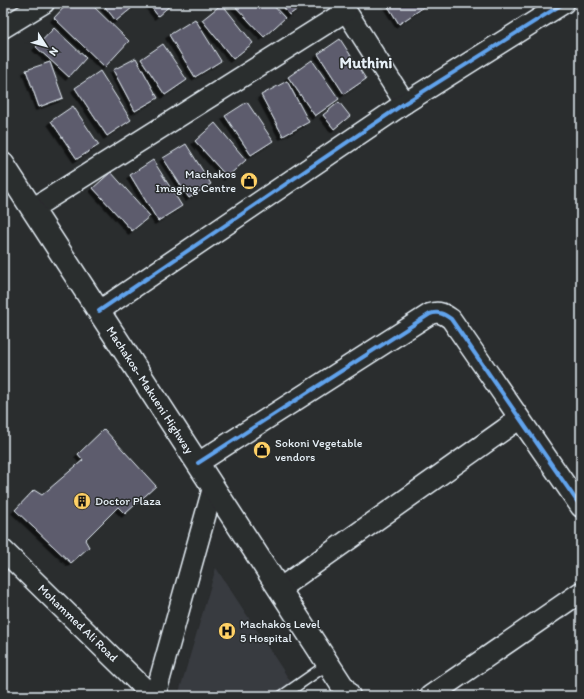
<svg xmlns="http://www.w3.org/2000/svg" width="584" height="699" viewBox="0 0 584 699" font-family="Itim,sans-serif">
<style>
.built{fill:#393b41}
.building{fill:#5d5b6d;stroke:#e8f1f8;filter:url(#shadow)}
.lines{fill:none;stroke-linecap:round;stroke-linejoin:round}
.service-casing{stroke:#e8f1f8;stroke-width:13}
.minor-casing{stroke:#e8f1f8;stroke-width:23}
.secondary-casing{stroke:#e8f1f8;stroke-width:25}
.service{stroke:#2a2d2e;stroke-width:10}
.minor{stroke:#2a2d2e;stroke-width:20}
.secondary{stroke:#2a2d2e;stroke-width:22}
.cycleway-casing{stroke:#2a2d2e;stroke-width:6}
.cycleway{stroke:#60a3ed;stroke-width:4}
.labels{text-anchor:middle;stroke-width:3;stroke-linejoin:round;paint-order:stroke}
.poi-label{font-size:12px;fill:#e8f1f8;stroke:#2a2d2e;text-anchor:start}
.street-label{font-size:12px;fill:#e8f1f8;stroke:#2a2d2e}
.district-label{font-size:16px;font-weight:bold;fill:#e8f1f8;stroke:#2a2d2e}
</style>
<defs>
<filter id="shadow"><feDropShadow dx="-3.5" dy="3.5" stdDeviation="0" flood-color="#0009"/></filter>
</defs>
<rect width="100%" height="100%" fill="#2a2d2e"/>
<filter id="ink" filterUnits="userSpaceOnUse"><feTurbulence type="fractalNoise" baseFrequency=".025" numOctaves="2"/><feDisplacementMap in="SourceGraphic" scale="8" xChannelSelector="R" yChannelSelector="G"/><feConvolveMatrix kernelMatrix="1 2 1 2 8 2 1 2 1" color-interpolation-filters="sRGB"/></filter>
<g filter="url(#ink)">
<!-- built -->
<path class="built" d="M216,568L300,696H178Z"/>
<!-- building -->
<g class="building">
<path d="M68,3H90L129,41L105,67L54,18Z"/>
<path d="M102,3H138L116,21Z"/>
<path d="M148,3H173L158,16Z"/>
<path d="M232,3H271L285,18L264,37Z"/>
<path d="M281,3H307L289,15Z"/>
<path d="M386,3H430L399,24Z"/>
<path d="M222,4L253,43L233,59L202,20Z"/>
<path d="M195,19L221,61L195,77L169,35Z"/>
<path d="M54,28L86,58L69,77L36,47Z"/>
<path d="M340,39L366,79L344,94L318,54Z"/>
<path d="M163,44L187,80L165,95L141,59Z"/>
<path d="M136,58L158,98L135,111L113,70Z"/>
<path d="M312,60L339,99L315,116L288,77Z"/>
<path d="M50,62L63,98L39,107L26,70Z"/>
<path d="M100,71L131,120L107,136L75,88Z"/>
<path d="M287,81L309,122L283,136L261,95Z"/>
<path d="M247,102L273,141L251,155L225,116Z"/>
<path d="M339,102L350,116L334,129L323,115Z"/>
<path d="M73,106L99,145L77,159L51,121Z"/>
<path d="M215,123L246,160L227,177L195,141Z"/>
<path d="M186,144L211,184L189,198L163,158Z"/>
<path d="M153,160L182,206L158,221L130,175Z"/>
<path d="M111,172L150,216L132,231L93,188Z"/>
<path d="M104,429L156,486L125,514L118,507L85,540L89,547L71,563L15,510L34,490L42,495L83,460L78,454Z"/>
</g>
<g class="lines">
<defs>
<path id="service" d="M282,696L328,664"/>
<g id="minor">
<path d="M341,3L405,103"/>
<path d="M3,28L44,3"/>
<path d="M32,209L346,11"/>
<path d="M99,311L405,103L564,3"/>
<path d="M198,463L430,314C439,311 444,314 451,319L581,507"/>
<path d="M3,550L152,696"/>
<path d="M279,589L519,419"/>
<path d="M155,696L213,488"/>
<path d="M430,696L581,592"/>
</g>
<path id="secondary" d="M3,164L349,696"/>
</defs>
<!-- service casing -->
<use href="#service" class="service-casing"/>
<!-- minor casing -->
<use href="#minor" class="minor-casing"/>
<!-- secondary casing -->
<use href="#secondary" class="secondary-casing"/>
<!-- service -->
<use href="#service" class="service"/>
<!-- minor -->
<use href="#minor" class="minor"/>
<!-- secondary -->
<use href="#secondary" class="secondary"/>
<defs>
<g id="cycleway">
<path d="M99,311L405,103L564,3"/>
<path d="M198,463L430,314C439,311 444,314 451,319L581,507"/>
</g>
</defs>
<!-- cycleway casing -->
<use href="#cycleway" class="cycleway-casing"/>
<!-- cycleway -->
<use href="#cycleway" class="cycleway"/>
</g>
</g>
<!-- icons -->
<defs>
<symbol id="shop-disc" viewBox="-11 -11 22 22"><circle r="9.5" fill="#ffd166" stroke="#2a2d2e"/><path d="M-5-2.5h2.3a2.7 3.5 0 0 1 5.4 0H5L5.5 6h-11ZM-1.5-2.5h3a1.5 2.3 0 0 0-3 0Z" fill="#111"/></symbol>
<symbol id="building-disc" viewBox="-11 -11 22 22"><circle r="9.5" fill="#ffd166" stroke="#2a2d2e"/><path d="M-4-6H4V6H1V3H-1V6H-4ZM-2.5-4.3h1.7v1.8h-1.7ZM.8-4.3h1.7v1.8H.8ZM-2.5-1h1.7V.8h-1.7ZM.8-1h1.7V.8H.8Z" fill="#111"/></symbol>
<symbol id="hospital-disc" viewBox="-11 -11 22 22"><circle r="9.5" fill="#ffd166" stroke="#2a2d2e"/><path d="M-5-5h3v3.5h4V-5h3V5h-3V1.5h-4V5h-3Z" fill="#111"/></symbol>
</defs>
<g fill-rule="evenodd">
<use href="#shop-disc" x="239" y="171" width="20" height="20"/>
<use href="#shop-disc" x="252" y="440" width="20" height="20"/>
<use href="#building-disc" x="72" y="491" width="20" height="20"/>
<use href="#hospital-disc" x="217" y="621" width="20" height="20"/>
</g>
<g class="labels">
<!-- poi labels -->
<g class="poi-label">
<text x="236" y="178" text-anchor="end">Machakos<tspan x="236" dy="14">Imaging Centre</tspan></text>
<text x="275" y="447">Sokoni Vegetable<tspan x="275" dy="14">vendors</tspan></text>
<text x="95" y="505">Doctor Plaza</text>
<text x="240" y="628">Machakos Level<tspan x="240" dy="14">5 Hospital</tspan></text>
</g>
<!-- street labels -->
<g class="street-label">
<text transform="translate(150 390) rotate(57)" y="4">Machakos- Makueni Highway</text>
<text transform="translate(78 623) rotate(44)" y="4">Mohammed Ali Road</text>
</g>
<!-- district labels -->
<g class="district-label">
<text x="366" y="68">Muthini</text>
</g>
</g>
<!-- margin -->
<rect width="584" height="699" fill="none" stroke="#2a2d2e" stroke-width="16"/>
<rect x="8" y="8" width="568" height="683" fill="none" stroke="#e8f1f8" stroke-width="1.5" filter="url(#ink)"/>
<!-- north arrow -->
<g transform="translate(46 46) rotate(126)" stroke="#2a2d2e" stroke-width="3" paint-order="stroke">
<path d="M0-3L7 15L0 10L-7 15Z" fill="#e8f1f8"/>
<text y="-6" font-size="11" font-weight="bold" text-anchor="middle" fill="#e8f1f8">N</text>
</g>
</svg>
